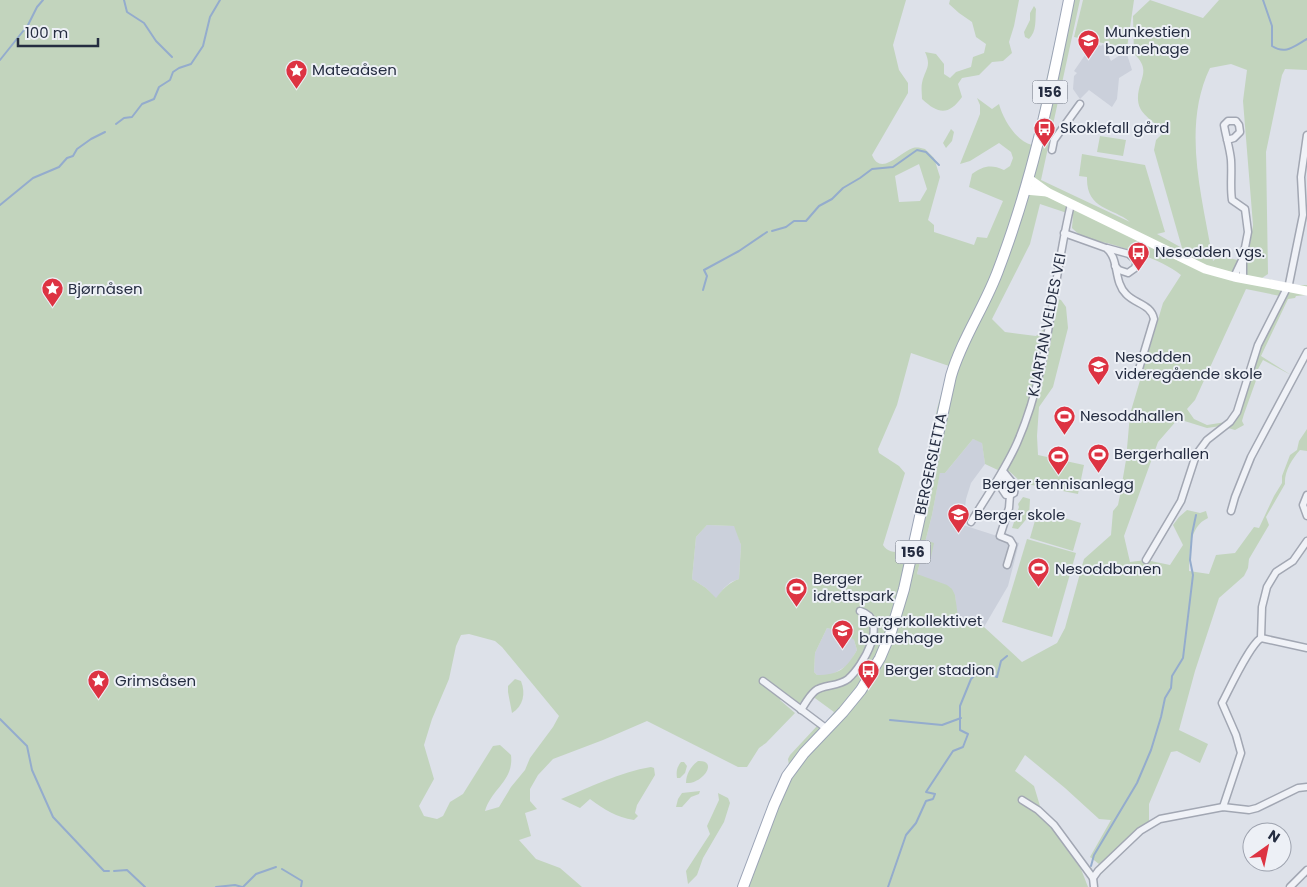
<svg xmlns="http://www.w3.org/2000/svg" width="1307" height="887" viewBox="0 0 1307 887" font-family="Poppins,sans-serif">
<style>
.built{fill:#cbd0db}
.green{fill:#c2d4bd;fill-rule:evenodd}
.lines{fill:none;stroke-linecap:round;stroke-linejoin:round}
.stream{stroke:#94accd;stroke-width:2}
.minor-casing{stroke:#a2a7b3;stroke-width:9}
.primary-casing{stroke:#9ba4b6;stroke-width:12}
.minor{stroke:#f0f2f7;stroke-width:6}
.secondary{stroke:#fff;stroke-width:9}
.primary{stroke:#fff;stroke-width:10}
.labels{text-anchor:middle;stroke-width:4;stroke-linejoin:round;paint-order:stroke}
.shield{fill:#edf0f6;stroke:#616877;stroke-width:1}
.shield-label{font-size:14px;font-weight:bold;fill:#252d41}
.poi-label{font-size:15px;fill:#252d41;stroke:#edf0f6;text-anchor:start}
.street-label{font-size:15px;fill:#252d41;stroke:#edf0f6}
</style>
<rect width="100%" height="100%" fill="#dde1e9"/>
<!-- built -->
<g class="built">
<path d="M1094,42L1101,46L1103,44L1111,61L1126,51L1132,70L1119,78L1117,99L1112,107L1089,90L1080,99L1073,89L1074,76L1077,73L1074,71Z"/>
<path d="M973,439L982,442L985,464L971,483L966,499L963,525L1019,543L1008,586L984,627L957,617L955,595L917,574L932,515L940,472L945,473Z"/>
<path d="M707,525L735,526L741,545L739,579L731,582L724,588L716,599L706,588L692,579L696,537Z"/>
<path d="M827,628L843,632L854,640L857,650L848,665L831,675H817L814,672L815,653Z"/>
</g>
<!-- green -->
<g class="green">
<path d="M0,0H906L893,45L899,70L908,83V93L872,155C881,177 900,152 913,148C917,147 921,148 925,149L934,158L940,177L928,220L934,225V232L974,245L977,237L987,238L1003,201L969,187L972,174C983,166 991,164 1004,170L1010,166L1013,158L1011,152L999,143L970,161L960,164L980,114V105L977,98L992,109L999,104C1003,119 1016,141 1032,145L1064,0H1080L1041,180L1130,222C1112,207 1086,210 1087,177L1079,176L1082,154L1145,165L1165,232L1157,234L1182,248L1154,150L1156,140L1162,134C1157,120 1139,117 1138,100C1137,80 1153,71 1134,54L1133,16L1150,0L1203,18L1219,0H1307V70L1285,69L1282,75L1266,152L1268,274L1262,278L1296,285H1307V295L1296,296L1295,298L1288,299L1261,356L1291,375L1263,360L1258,369L1259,372L1244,414L1242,421L1244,425L1235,430L1221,426L1207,428L1178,419L1158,442L1124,536L1130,562L1146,560L1170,565L1183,545L1173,525L1179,517L1187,510L1200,513L1206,511L1208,518C1188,527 1190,553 1189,571L1209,574L1216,555L1235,553L1254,527L1259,528L1274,496L1282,483V476L1290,455L1297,450L1299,441L1307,429V451L1300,450C1292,459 1284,472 1285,484L1266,517L1269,525L1249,559L1248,568L1244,576L1219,598L1195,671L1179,730L1208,744L1200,763L1177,751L1171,752L1149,804V822L1099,864L1090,857L1111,820L1099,819L1065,788L1025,755L1015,771L1034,786L1043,816L1081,869L1088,887H738L789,765L788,759L790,755L817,726L826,722L834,712L808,693L798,706L785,695L780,700L795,713L766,743L759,748L747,767H738L647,721L603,740L553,759L538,775L530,789V801L537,809L525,813L531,836L519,840L536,859L560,868L582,887H0ZM1231,64L1247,70L1243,101L1253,225L1247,262L1219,256L1213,261C1203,199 1181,128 1210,68ZM919,164L927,189L920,201L899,202L895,176ZM1040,204L1073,215L1072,228C1084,241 1098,240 1114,245C1136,252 1163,261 1181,275L1163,303L1130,414L1126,460L1120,495L1118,505L1113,511L1111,535L1084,559L1065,628L1057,643L1022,662L984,627L958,617L955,595L952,589L947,585L917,574L932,515L940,473H945L973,439L982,443L985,464L1000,471H1009L1022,483L1078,494L1084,465L1038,455L1037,436L1039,407L1053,387L1068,328L1066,307L1061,300L1058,299L1052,329L1045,328L1036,336L1005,332L992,319L1030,244ZM1246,289L1285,297L1261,344L1240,410L1226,422L1207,425L1194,419L1187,409L1195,400ZM911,353L949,366L937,409L915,521L908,547L901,552C894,552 887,552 883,545L905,473L899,466L879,453L878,449L897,405ZM707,525L734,526L741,545L739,579C728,583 723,589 716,598L706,588L692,579L696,537ZM827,628L843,632L854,640L857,650C846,669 839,675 817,675L814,672L815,653ZM469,634L495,641L502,647L559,716L553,727L530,758L525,770L511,787L499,807L485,811C492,788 514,781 511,755L500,745L493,746L463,794L450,802L443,816L437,819L424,816L419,806L434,779L424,745L432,719L449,679L456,646L461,635Z"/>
<path d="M950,0H1019L1014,26L1009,42L1012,53L1003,61L992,62L979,75L962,78L958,84L962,97C949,115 939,115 922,99C922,94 921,88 922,83C925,69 932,67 925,52L936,54L944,64V74L950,78L956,72L971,67L973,57L984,53L986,44L976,37L972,22L959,13L949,4Z"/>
<path d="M1083,0H1134L1127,48L1074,37Z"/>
<path d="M1034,6L1036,9C1035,20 1037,31 1029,39L1025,37L1024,32L1030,20V13Z"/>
<path d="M951,129L954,132L952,141L946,148L943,143Z"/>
<path d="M1100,136L1126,140L1123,156L1097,152Z"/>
<path d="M1023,497L1030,499L1029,516L1018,529L1012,528L1019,507L1018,504Z"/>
<path d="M1038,510L1081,523L1073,551L1030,538Z"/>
<path d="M1027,539L1076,553L1052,637L1002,622Z"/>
<path d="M928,541L934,543L930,562L925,561L926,555L925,554Z"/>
<path d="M515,679L521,681C526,694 523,706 512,713L508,692V686Z"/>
<path d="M698,761C719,760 703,784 686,783C686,774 691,766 698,761Z"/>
<path d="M681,762H684L687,766L685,773L680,778H677C676,771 677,767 681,762Z"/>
<path d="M651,767L654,768L655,775L637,805L635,813L638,816L634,820C616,817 605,810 590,799L580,808L561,799C590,787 620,772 651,767Z"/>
<path d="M700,791L699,794L691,797L682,807H676L678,799L682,793Z"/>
<path d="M718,793L728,798L730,803L724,822L703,858L697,875L688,884L686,871L710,834L707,826L719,800Z"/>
</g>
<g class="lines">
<!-- stream -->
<g class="stream">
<path d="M124,0L127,12L144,23L156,41L172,57"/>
<path d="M1263,0L1272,26V46C1286,55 1294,46 1307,39"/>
<path d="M0,60L28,25L37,7L43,0"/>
<path d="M116,124L124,118L132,117L142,104L154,99L159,87L170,80L173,72L179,68L191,64L203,46L210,17L220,0"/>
<path d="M0,205L33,178L59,167L67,158L73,156L77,149L91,139L105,132"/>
<path d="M772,231L786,227L794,221H806L819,206L832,199L843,188L860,178L872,169L893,167L917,150L926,152L939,165"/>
<path d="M703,290L707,276L704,270L739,251L767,232"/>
<path d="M0,719L27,746L32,770L53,817L104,871H109"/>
<path d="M890,720L942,725L961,718"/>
<path d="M1091,866L1094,855L1137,783L1151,750L1161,717L1165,698L1171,688L1172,676L1183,658L1193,575L1190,560L1192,534L1196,515"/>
<path d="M282,869L302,881L301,887"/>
<path d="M114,871L127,870L145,887"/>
<path d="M216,887L235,885L242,887"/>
<path d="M243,887L256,874L276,867"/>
<path d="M888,887L906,835L916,823L926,801L933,799L935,794L926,792L953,751L963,747L968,734L960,730V706L971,679L980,670L997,677L1001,661L1007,656"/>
</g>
<defs>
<g id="minor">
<path d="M1227,140L1234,138L1240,132L1239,125L1236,121H1228L1224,125C1226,137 1230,149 1231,160C1232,174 1230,187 1232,200L1245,209L1248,232L1243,258L1234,277"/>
<path d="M1052,150L1054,140L1080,104"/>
<path d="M1064,233L1106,248C1120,259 1113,281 1126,294C1135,304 1151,304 1154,319L1139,369"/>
<path d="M1107,248L1129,254L1137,261L1135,268L1128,273L1119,270L1115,266"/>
<path d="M1243,278V260"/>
<path d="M1003,471L1015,486L1014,493L1010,495H1006L1002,489L1005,474"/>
<path d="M1307,495L1303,505L1307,516"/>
<path d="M1231,511L1235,497L1251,457L1307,352"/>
<path d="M971,522C987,496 1005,470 1017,443C1050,368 1052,282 1071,204"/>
<path d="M1146,560L1181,501L1196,455L1207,440L1230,422L1237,412L1258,345L1289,284L1303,215L1301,177L1307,135"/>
<path d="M1007,565L1013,545L1010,540L1000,536L1009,508L1010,495"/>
<path d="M1261,638L1307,648"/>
<path d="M763,681L827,729"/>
<path d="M801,710C805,704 809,696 815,691C823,684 838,687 848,679C862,667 891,620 860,611"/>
<path d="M1022,800L1038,810L1054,825L1093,878L1094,887"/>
<path d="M1223,807L1241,753L1236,735L1222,703C1230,688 1249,646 1261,638L1262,607L1267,587L1276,572L1293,561L1307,541"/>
<path d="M1093,878L1098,871L1140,831L1160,819L1223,807L1249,810L1257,808L1298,788L1307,787"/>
<path d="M1290,887L1307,870"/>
</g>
<path id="primary" d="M743,887L774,805L787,776L804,753L843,712L861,690L880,658L891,632L904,589L951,376C962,338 986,305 999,268C1032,181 1051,91 1069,0"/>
</defs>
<!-- minor casing -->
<use href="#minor" class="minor-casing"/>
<!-- primary casing -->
<use href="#primary" class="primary-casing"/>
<!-- minor -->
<use href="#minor" class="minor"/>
<!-- secondary -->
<g class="secondary">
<path d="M1029,179L1047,192L1205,269L1234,277L1307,291"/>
<path d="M1025,190L1047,192"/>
</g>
<!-- primary -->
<use href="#primary" class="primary"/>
</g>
<!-- icons -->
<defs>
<symbol id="school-pin" viewBox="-11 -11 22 30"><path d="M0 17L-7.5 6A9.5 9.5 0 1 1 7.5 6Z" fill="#dd3342" stroke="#edf0f6"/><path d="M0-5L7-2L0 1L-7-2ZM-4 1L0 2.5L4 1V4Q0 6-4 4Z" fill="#fff"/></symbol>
<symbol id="sight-pin" viewBox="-11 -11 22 30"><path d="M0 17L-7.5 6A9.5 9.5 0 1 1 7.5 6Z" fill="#dd3342" stroke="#edf0f6"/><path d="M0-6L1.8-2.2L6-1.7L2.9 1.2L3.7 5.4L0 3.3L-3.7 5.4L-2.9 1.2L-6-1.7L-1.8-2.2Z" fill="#fff"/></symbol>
<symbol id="bus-pin" viewBox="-11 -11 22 30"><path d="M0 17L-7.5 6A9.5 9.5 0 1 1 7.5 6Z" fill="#dd3342" stroke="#edf0f6"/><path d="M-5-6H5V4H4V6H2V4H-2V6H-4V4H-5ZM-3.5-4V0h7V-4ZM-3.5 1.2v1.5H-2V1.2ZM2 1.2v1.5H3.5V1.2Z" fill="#fff"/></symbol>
<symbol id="stadium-pin" viewBox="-11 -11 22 30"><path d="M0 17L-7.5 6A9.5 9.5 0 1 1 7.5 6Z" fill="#dd3342" stroke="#edf0f6"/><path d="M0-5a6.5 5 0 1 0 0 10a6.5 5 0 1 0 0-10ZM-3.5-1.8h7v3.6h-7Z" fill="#fff"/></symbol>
</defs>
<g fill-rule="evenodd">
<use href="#school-pin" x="1076" y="28" width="25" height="34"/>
<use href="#sight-pin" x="284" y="58" width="25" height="34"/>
<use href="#bus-pin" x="1032" y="116" width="25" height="34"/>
<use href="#bus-pin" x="1126" y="240" width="25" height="34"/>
<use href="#sight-pin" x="40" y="276" width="25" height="34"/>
<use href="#school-pin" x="1086" y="354" width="25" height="34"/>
<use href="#stadium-pin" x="1052" y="404" width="25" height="34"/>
<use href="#stadium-pin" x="1086" y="442" width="25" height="34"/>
<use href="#stadium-pin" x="1046" y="444" width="25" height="34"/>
<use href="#school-pin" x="946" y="502" width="25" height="34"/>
<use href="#stadium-pin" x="1026" y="556" width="25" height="34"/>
<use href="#stadium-pin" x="784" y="576" width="25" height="34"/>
<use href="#school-pin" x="830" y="618" width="25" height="34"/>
<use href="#bus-pin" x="856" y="658" width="25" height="34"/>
<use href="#sight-pin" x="86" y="668" width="25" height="34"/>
</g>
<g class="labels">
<!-- shield labels -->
<g class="shield">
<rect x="1032.5" y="80.5" width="35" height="23" rx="4"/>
<rect x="895.5" y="540.5" width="35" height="23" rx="4"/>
</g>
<g class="shield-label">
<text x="1050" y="97">156</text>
<text x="913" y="557">156</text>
</g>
<!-- poi labels -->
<g class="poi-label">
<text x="1105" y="37">Munkestien<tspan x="1105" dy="17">barnehage</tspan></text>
<text x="312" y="75">Mateaåsen</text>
<text x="1060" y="133">Skoklefall gård</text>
<text x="1155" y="257">Nesodden vgs.</text>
<text x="68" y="294">Bjørnåsen</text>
<text x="1115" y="362">Nesodden<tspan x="1115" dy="17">videregående skole</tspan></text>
<text x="1080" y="421">Nesoddhallen</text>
<text x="1114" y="459">Bergerhallen</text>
<text x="1058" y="489" text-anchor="middle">Berger tennisanlegg</text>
<text x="974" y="520">Berger skole</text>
<text x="1055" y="574">Nesoddbanen</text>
<text x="813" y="584">Berger<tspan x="813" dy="17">idrettspark</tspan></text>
<text x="859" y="626">Bergerkollektivet<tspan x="859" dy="17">barnehage</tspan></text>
<text x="885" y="675">Berger stadion</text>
<text x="115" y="686">Grimsåsen</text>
</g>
<!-- street labels -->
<g class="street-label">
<text transform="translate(1047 325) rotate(-79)" y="5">KJARTAN VELDES VEI</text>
<text transform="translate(931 464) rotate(-78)" y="5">BERGERSLETTA</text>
</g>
</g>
<!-- north arrow -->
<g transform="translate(1267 847) rotate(33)"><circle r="24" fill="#edf0f6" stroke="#9da2ae"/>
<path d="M0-4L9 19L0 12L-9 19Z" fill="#dd3342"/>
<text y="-8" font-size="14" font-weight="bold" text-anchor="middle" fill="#252d41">N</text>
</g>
<!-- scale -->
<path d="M18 38v8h80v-8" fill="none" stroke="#252d41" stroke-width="2.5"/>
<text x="25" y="38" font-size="15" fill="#252d41" stroke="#edf0f6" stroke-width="4" paint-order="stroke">100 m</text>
</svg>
